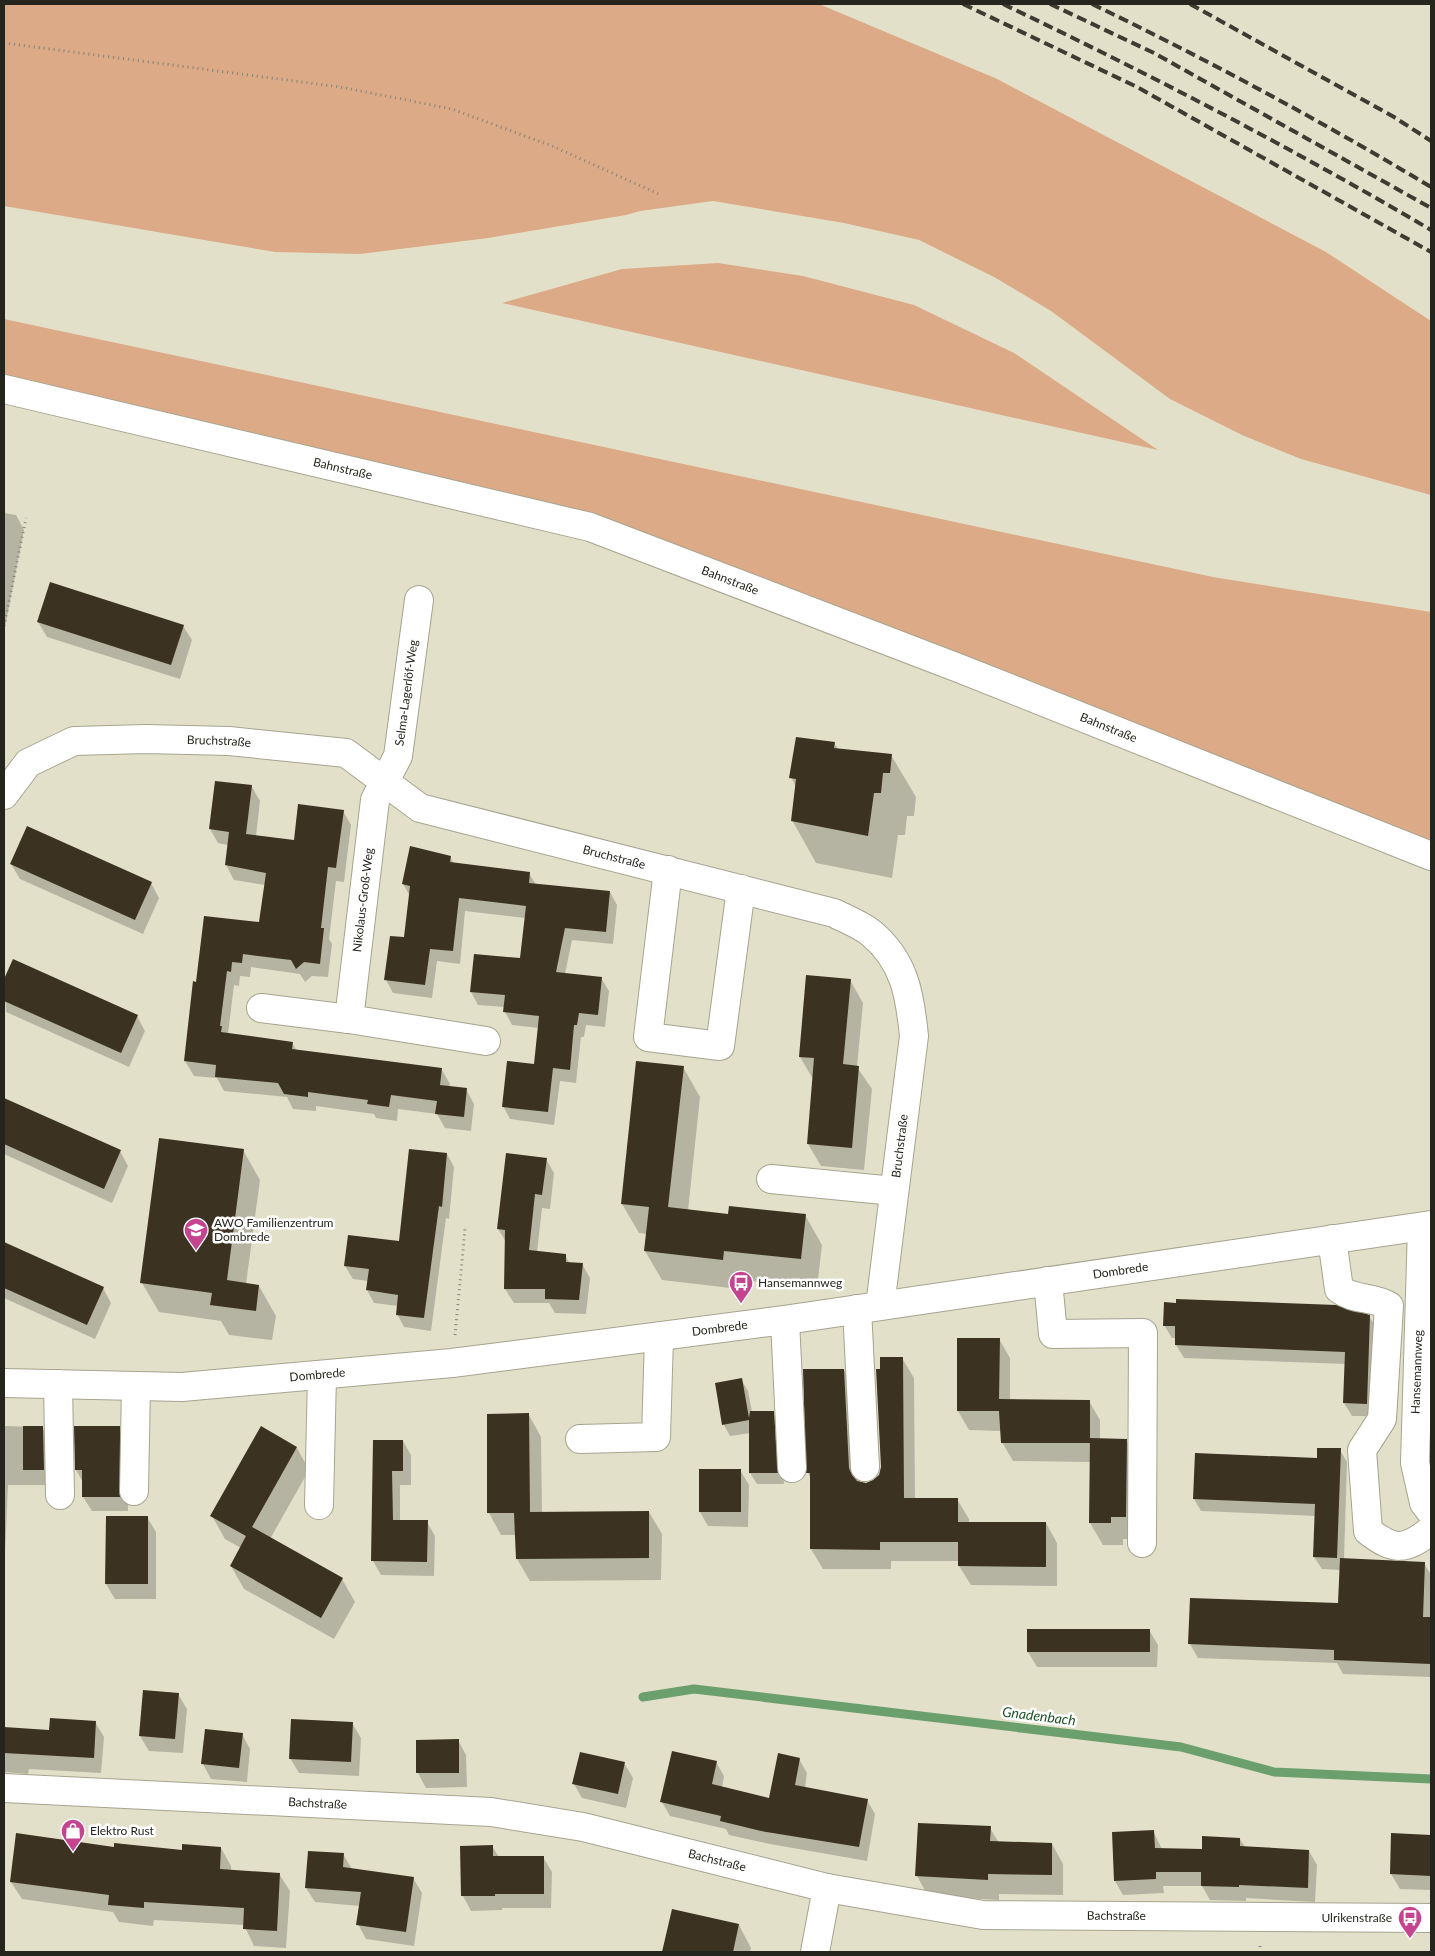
<svg xmlns="http://www.w3.org/2000/svg" width="1435" height="1956" viewBox="0 0 1435 1956" font-family="Lato,sans-serif">
<style>
.green{fill:#dcaa87}
.shadow{fill:#0003}
.lines{fill:none;stroke-linecap:round;stroke-linejoin:round}
.stream{stroke:#6ba06e;stroke-width:9}
.building{fill:#3c3222}
.minor-casing{stroke:#a6a48f;stroke-width:30}
.path{stroke:#868475;stroke-width:3;stroke-dasharray:1 4;stroke-linecap:butt}
.minor{stroke:#fff;stroke-width:28}
.rail{stroke:#3d3c32;stroke-width:4;stroke-dasharray:10 5;stroke-linecap:butt}
.labels{text-anchor:middle;stroke-width:5;stroke-linejoin:round;paint-order:stroke}
.street-label{font-size:12px;fill:#26251d;stroke:#fff}
.poi-label{font-size:12px;fill:#26251d;stroke:#fff;text-anchor:start}
.water-label{font-size:14px;font-style:italic;fill:#1f5328;stroke:#fff}
</style>
<rect width="100%" height="100%" fill="#e3e0ca"/>
<!-- green -->
<g class="green">
<path d="M4,4H819L995,78L1326,252L1431,321V495L1301,459L1242,435L1170,399L1051,311L994,277L919,240L844,223L713,201L640,211L626,215L488,238L360,254L275,252L4,206Z"/>
<path d="M718,263L803,276L914,305L1014,353L1158,450L502,303L622,269Z"/>
<path d="M4,319L1213,577L1431,612V844L590,527L4,384Z"/>
</g>
<!-- shadow -->
<g class="shadow">
<path d="M4,513L16,515L24,530L4,632Z"/>
<path d="M38,622L183,626L192,640L180,679L47,637Z"/>
<path d="M834,743L838,749L891,755L916,797L914,816H907L905,835H898L892,878L816,863L792,820L796,787L791,777Z"/>
<path d="M252,787L260,801L256,836L295,841L343,811L351,825L344,882L336,881L329,939L332,944L328,977L312,976L305,982L300,974L251,967L250,977L240,976L239,986L234,985L228,1034L292,1043L297,1051L442,1070L450,1084L449,1087L466,1089L474,1104L471,1131L445,1128L437,1114L398,1109L397,1121L376,1118L374,1114L316,1106V1111L293,1109L287,1097L224,1091L217,1078L194,1076L185,1061L197,983L261,924L265,885L234,880L226,865L228,845L218,843L210,829Z"/>
<path d="M450,857L454,864L529,873L536,885L610,892L617,905L613,944L572,940L565,974L601,978L609,991L605,1027L586,1025L584,1037H581L576,1083L560,1081L554,1125L510,1119L503,1106L535,1066L539,1028L512,1025L505,1012V1007L478,1005L471,992L521,960L526,918L465,911L460,964L437,961L432,998L393,993L386,980L405,939L410,896L403,884Z"/>
<path d="M11,864L151,883L159,898L143,934L20,879Z"/>
<path d="M14,960L137,1016L145,1031L129,1067L6,1012L4,982Z"/>
<path d="M850,980L863,1003L857,1067L872,1089L864,1170L821,1166L808,1144L813,1079L800,1057Z"/>
<path d="M683,1067L700,1097L688,1211L729,1215H805L822,1245L817,1288L741,1280L739,1289L662,1280L645,1251L647,1234L639,1233L622,1204Z"/>
<path d="M4,1099L120,1151L128,1166L112,1203L4,1154Z"/>
<path d="M243,1150L260,1180L246,1284L259,1286L276,1316L272,1340L229,1335L221,1321L159,1312L142,1283Z"/>
<path d="M447,1154L454,1167L449,1219L446,1218L431,1331L404,1327L397,1314L398,1306L374,1303L367,1290L368,1281L353,1279L345,1266L400,1242Z"/>
<path d="M546,1159L554,1173L550,1209L542,1208L537,1252L565,1255L570,1264H582L590,1278L586,1314L555,1313L549,1303H514L505,1289L506,1242L498,1229Z"/>
<path d="M4,1243L103,1288L111,1303L95,1339L4,1298Z"/>
<path d="M1369,1316L1377,1329L1374,1416H1352L1344,1403L1346,1364L1184,1358L1176,1345V1338H1172L1164,1325Z"/>
<path d="M958,1339H999L1010,1358V1400L1089,1401L1100,1420V1440H1126L1139,1463V1539H1123V1545H1103L1090,1523L1091,1462L1013,1461L1002,1442L1001,1431L969,1430L958,1411Z"/>
<path d="M902,1358L914,1378L915,1499H957L969,1519V1523H1046L1057,1543V1586L971,1585L959,1566V1561H891V1569H823L811,1549V1479L808,1473L844,1370L855,1390L860,1482L866,1484L874,1481L880,1475L882,1467L881,1370Z"/>
<path d="M741,1379L748,1391L752,1412L773,1413L780,1424L784,1484H757L750,1473L751,1433L730,1436L724,1425L716,1384Z"/>
<path d="M529,1415L541,1437L542,1513L649,1512L662,1534L661,1580L530,1581L517,1559L516,1535H501L489,1513Z"/>
<path d="M4,1426L42,1427L51,1442L52,1485H8L4,1578Z"/>
<path d="M119,1428L127,1442L128,1511H92L83,1497V1482L76,1470Z"/>
<path d="M374,1441H403L411,1455V1485H400V1521L427,1522L435,1536L434,1576L381,1575L373,1561Z"/>
<path d="M297,1448L309,1470L270,1539L342,1579L355,1602L334,1639L244,1589L231,1566L241,1548L225,1539L212,1516Z"/>
<path d="M1340,1450L1347,1462L1344,1559L1424,1563L1431,1575V1677L1343,1674L1337,1663L1198,1658L1190,1644L1339,1605L1341,1570L1322,1569L1314,1557L1316,1516L1201,1511L1194,1499Z"/>
<path d="M740,1470L749,1485L748,1527L708,1526L700,1512Z"/>
<path d="M147,1517L156,1532V1599H115L106,1584Z"/>
<path d="M1149,1630L1158,1645L1157,1667H1037L1028,1652Z"/>
<path d="M178,1694L187,1709L183,1753L149,1751L140,1736Z"/>
<path d="M95,1722L104,1737L101,1773L29,1769L28,1774L4,1772V1728L50,1731Z"/>
<path d="M352,1723L361,1738L359,1776L299,1773L290,1758Z"/>
<path d="M242,1734L250,1749L247,1782L211,1779L203,1764Z"/>
<path d="M458,1740L466,1755L467,1787L426,1788L418,1773L417,1741Z"/>
<path d="M799,1759L807,1773L805,1788L867,1800L875,1814L867,1861L770,1844L729,1835L726,1829L670,1816L662,1802L716,1762L724,1776L722,1788L770,1800Z"/>
<path d="M624,1763L633,1778L626,1808L582,1798L574,1784Z"/>
<path d="M990,1828L999,1843L1052,1844L1063,1864V1895L999,1894V1900L928,1896L917,1876Z"/>
<path d="M1153,1831L1162,1849L1203,1850L1240,1839L1245,1847L1309,1851L1317,1865L1315,1902L1246,1898V1901L1210,1900L1202,1886H1163L1164,1893L1123,1895L1115,1881Z"/>
<path d="M1393,1835L1431,1836V1890L1400,1889L1391,1874Z"/>
<path d="M492,1846L499,1857H543L552,1872L551,1908H502V1910L471,1911L463,1896L461,1847Z"/>
<path d="M115,1848L183,1851L221,1848L231,1866V1871L279,1874L290,1891L286,1948L254,1946L244,1925L154,1920L153,1926L119,1922L113,1912L22,1899L11,1882Z"/>
<path d="M343,1854L352,1869L413,1878L422,1893L414,1946L366,1939L358,1924L360,1906L315,1902L306,1888Z"/>
<path d="M673,1910L739,1925L751,1948L750,1952H663Z"/>
</g>
<g class="lines">
<!-- stream -->
<path class="stream" d="M643,1697L694,1689L1181,1747L1274,1772L1431,1779"/>
</g>
<!-- building -->
<g class="building">
<path d="M50,582L184,625L171,665L37,622Z"/>
<path d="M796,737L835,742L834,748L892,754L890,773H883L881,793H874L868,836L791,821L796,779L789,778Z"/>
<path d="M215,781L252,785L246,834L294,840L298,804L344,810L336,868L328,867L321,928H324L320,964L304,962L296,969L291,960L243,954L242,963L232,962L231,972L227,971L220,1026H222L221,1032L293,1042L292,1049L442,1068L440,1085L467,1088L464,1117L435,1114L437,1101L391,1095L389,1107L367,1104L368,1100L308,1092V1097L284,1094L278,1083L215,1077L216,1065L184,1061L193,981L196,982L204,916L259,922L266,873L225,865L229,832L209,829Z"/>
<path d="M27,826L152,882L135,920L10,864Z"/>
<path d="M410,846L451,856L450,862L530,872L529,883L610,891L606,932L565,928L556,972L602,977L598,1015L579,1013L577,1025H574L570,1070L553,1068L548,1112L502,1107L507,1061L534,1064L539,1016L503,1012L505,995L470,992L474,954L520,958L526,906L459,898L453,951L430,949L425,985L384,980L390,936L404,937L410,886L402,884Z"/>
<path d="M13,959L138,1015L121,1053L4,1001V979Z"/>
<path d="M806,975L851,979L843,1064L859,1066L852,1148L807,1144L814,1058L799,1057Z"/>
<path d="M636,1061L684,1066L668,1207L728,1214L729,1206L806,1214L801,1259L724,1251L723,1260L644,1251L649,1207L621,1204Z"/>
<path d="M4,1098L121,1150L104,1189L4,1144Z"/>
<path d="M159,1138L244,1149L227,1280L259,1285L256,1311L210,1305L212,1293L140,1283Z"/>
<path d="M409,1149L447,1153L442,1207L439,1206L424,1318L396,1315L398,1295L366,1290L369,1269L344,1266L348,1235L399,1241Z"/>
<path d="M506,1153L547,1158L542,1195L535,1194L529,1250L566,1254V1262L583,1263L579,1300L545,1299V1289H504L505,1230L497,1229Z"/>
<path d="M4,1242L104,1287L87,1325L4,1288Z"/>
<path d="M1176,1299L1336,1305L1370,1315L1367,1404L1343,1403L1345,1352L1175,1345V1326H1163L1164,1302L1176,1303Z"/>
<path d="M957,1338H1000L999,1399L1090,1400V1443H1001L999,1411H957Z"/>
<path d="M880,1357H903L904,1498H958V1527V1522H1046V1567L958,1566V1542H880V1550L810,1549V1473H806L803,1369H844L849,1468L852,1475L857,1481L866,1483L873,1480L879,1475L881,1467L876,1369H880Z"/>
<path d="M742,1378L749,1418L750,1411H774L778,1473H749V1420L722,1425L715,1383Z"/>
<path d="M529,1413L530,1512L649,1511V1558L516,1559L514,1513H487V1414Z"/>
<path d="M23,1426H43L44,1470H23Z"/>
<path d="M74,1426H120V1497H82V1470H75Z"/>
<path d="M261,1426L297,1447L252,1527L343,1578L321,1618L230,1566L246,1536L210,1516Z"/>
<path d="M1090,1438L1127,1439L1126,1517H1111V1523H1089Z"/>
<path d="M373,1440H403V1471H392L393,1520H428L427,1562L371,1561Z"/>
<path d="M1317,1448H1341L1337,1558L1313,1557L1315,1504L1193,1499L1195,1453L1317,1458Z"/>
<rect x="699" y="1469" width="42" height="43"/>
<path d="M106,1516H148V1584H105Z"/>
<path d="M1340,1558L1425,1562L1423,1617H1431V1664L1334,1660V1650L1188,1644L1190,1598L1338,1603Z"/>
<rect x="1027" y="1629" width="123" height="23"/>
<path d="M143,1690L179,1693L175,1739L139,1736Z"/>
<path d="M50,1718L96,1721L94,1758L4,1753V1727L49,1730Z"/>
<path d="M291,1719L353,1722L351,1762L289,1759Z"/>
<path d="M205,1729L243,1733L239,1768L201,1764Z"/>
<path d="M459,1739V1773H416V1740Z"/>
<path d="M672,1751L717,1761L712,1784L769,1798L778,1753L800,1758L795,1785L868,1799L859,1847L761,1831L720,1821L721,1816L660,1802Z"/>
<path d="M580,1752L625,1762L618,1794L572,1784Z"/>
<path d="M918,1823L991,1826L990,1841L1052,1843V1875L988,1874V1880L915,1876Z"/>
<path d="M1154,1830L1155,1848L1202,1849V1836L1240,1838V1846L1309,1850L1308,1888L1239,1885V1887L1201,1886V1872H1156V1879L1114,1881L1112,1832Z"/>
<path d="M16,1833L114,1847V1843L182,1850V1844L221,1847L220,1869L280,1873L277,1931L243,1929L244,1908L144,1902V1908L108,1905L109,1895L10,1882Z"/>
<path d="M1391,1833L1431,1835V1876L1390,1874Z"/>
<path d="M493,1845V1856H544V1894H495V1896H461L460,1846Z"/>
<path d="M308,1851L344,1853L343,1867L414,1877L406,1932L356,1925L361,1892L305,1888Z"/>
<path d="M672,1909L739,1924L733,1952H662Z"/>
</g>
<g class="lines">
<defs>
<g id="minor">
<path id="s1" d="M4,389L590,527L961,669L1431,856"/>
<path id="s2" d="M4,795L28,763L74,741L146,739L229,741L346,753L420,808L834,913C846,919 861,925 871,933C905,961 910,996 914,1036L880,1306"/>
<path d="M668,870L648,1037L720,1046L741,889"/>
<path d="M261,1008L349,1019L486,1041"/>
<path id="s3" d="M349,1019L375,800L398,756L419,600"/>
<path d="M771,1179L894,1191"/>
<path d="M1422,1227L1415,1463L1424,1503L1431,1512"/>
<path d="M1332,1239L1339,1289C1355,1301 1372,1296 1389,1306L1382,1419L1362,1450L1368,1531C1394,1551 1405,1551 1431,1530"/>
<path d="M1048,1281L1053,1334L1143,1333L1142,1543"/>
<path d="M857,1309L865,1467"/>
<path d="M785,1320L792,1468"/>
<path id="s4" d="M4,1383L182,1387L452,1363L785,1320L1431,1225"/>
<path d="M58,1384L60,1495"/>
<path d="M580,1439L656,1437L659,1337"/>
<path d="M134,1491L136,1386"/>
<path d="M319,1505L322,1375"/>
<path id="s5" d="M4,1788L491,1812L583,1827L827,1888L983,1915L1431,1918"/>
<path d="M815,1952L827,1888"/>
</g>
</defs>
<!-- minor casing -->
<use href="#minor" class="minor-casing"/>
<!-- path -->
<g class="path">
<path d="M4,43L340,87L452,109L552,146L661,195"/>
<path d="M4,626L26,518"/>
<path d="M455,1335L465,1229"/>
<path d="M1260,1952V1944"/>
</g>
<!-- minor -->
<use href="#minor" class="minor"/>
<!-- rail -->
<g class="rail">
<path d="M963,4L1137,87L1431,252"/>
<path d="M1003,4C1149,74 1292,148 1431,230"/>
<path d="M1050,4L1154,53L1431,208"/>
<path d="M1092,4C1208,60 1321,121 1431,187"/>
<path d="M1190,4L1394,117L1431,141"/>
</g>
</g>
<!-- icons -->
<defs>
<symbol id="school-pin" viewBox="-11 -11 22 30"><path d="M0 17L-7.5 6A9.5 9.5 0 1 1 7.5 6Z" fill="#c4448f" stroke="#fff"/><path d="M0-5L7-2L0 1L-7-2ZM-4 1L0 2.5L4 1V4Q0 6-4 4Z" fill="#fff"/></symbol>
<symbol id="bus-pin" viewBox="-11 -11 22 30"><path d="M0 17L-7.5 6A9.5 9.5 0 1 1 7.5 6Z" fill="#c4448f" stroke="#fff"/><path d="M-5-6H5V4H4V6H2V4H-2V6H-4V4H-5ZM-3.5-4V0h7V-4ZM-3.5 1.2v1.5H-2V1.2ZM2 1.2v1.5H3.5V1.2Z" fill="#fff"/></symbol>
<symbol id="shop-pin" viewBox="-11 -11 22 30"><path d="M0 17L-7.5 6A9.5 9.5 0 1 1 7.5 6Z" fill="#c4448f" stroke="#fff"/><path d="M-5-2.5h2.3a2.7 3.5 0 0 1 5.4 0H5L5.5 6h-11ZM-1.5-2.5h3a1.5 2.3 0 0 0-3 0Z" fill="#fff"/></symbol>
</defs>
<g fill-rule="evenodd">
<use href="#school-pin" x="182" y="1216" width="28" height="38"/>
<use href="#bus-pin" x="727" y="1269" width="28" height="38"/>
<use href="#shop-pin" x="59" y="1817" width="28" height="38"/>
<use href="#bus-pin" x="1396" y="1904" width="28" height="38"/>
</g>
<g class="labels">
<!-- street labels -->
<g class="street-label">
<text dy="4" stroke="none"><textPath href="#s1" startOffset="348">Bahnstraße</textPath></text>
<text dy="4" stroke="none"><textPath href="#s1" startOffset="752">Bahnstraße</textPath></text>
<text dy="4" stroke="none"><textPath href="#s3" startOffset="334">Selma-Lagerlöf-Weg</textPath></text>
<text dy="4" stroke="none"><textPath href="#s1" startOffset="1158">Bahnstraße</textPath></text>
<text dy="4" stroke="none"><textPath href="#s2" startOffset="236">Bruchstraße</textPath></text>
<text dy="4" stroke="none"><textPath href="#s2" startOffset="656">Bruchstraße</textPath></text>
<text dy="4" stroke="none"><textPath href="#s3" startOffset="120">Nikolaus-Groß-Weg</textPath></text>
<text transform="translate(900 1146) rotate(-83)" y="4">Bruchstraße</text>
<text dy="4" stroke="none"><textPath href="#s4" startOffset="1124">Dombrede</textPath></text>
<text dy="4" stroke="none"><textPath href="#s4" startOffset="719">Dombrede</textPath></text>
<text transform="translate(1417 1372) rotate(-88)" y="4">Hansemannweg</text>
<text dy="4" stroke="none"><textPath href="#s4" startOffset="314">Dombrede</textPath></text>
<text dy="4" stroke="none"><textPath href="#s5" startOffset="314">Bachstraße</textPath></text>
<text dy="4" stroke="none"><textPath href="#s5" startOffset="719">Bachstraße</textPath></text>
<text dy="4" stroke="none"><textPath href="#s5" startOffset="1124">Bachstraße</textPath></text>
</g>
<!-- poi labels -->
<g class="poi-label">
<text x="214" y="1227">AWO Familienzentrum<tspan x="214" dy="14">Dombrede</tspan></text>
<text x="758" y="1287">Hansemannweg</text>
<text x="90" y="1835">Elektro Rust</text>
<text x="1392" y="1922" text-anchor="end">Ulrikenstraße</text>
</g>
<!-- water labels -->
<g class="water-label">
<text transform="translate(1039 1716) rotate(7)" y="5">Gnadenbach</text>
</g>
</g>
<!-- border -->
<rect width="1435" height="1956" fill="none" stroke="#26251d" stroke-width="10"/>
</svg>
